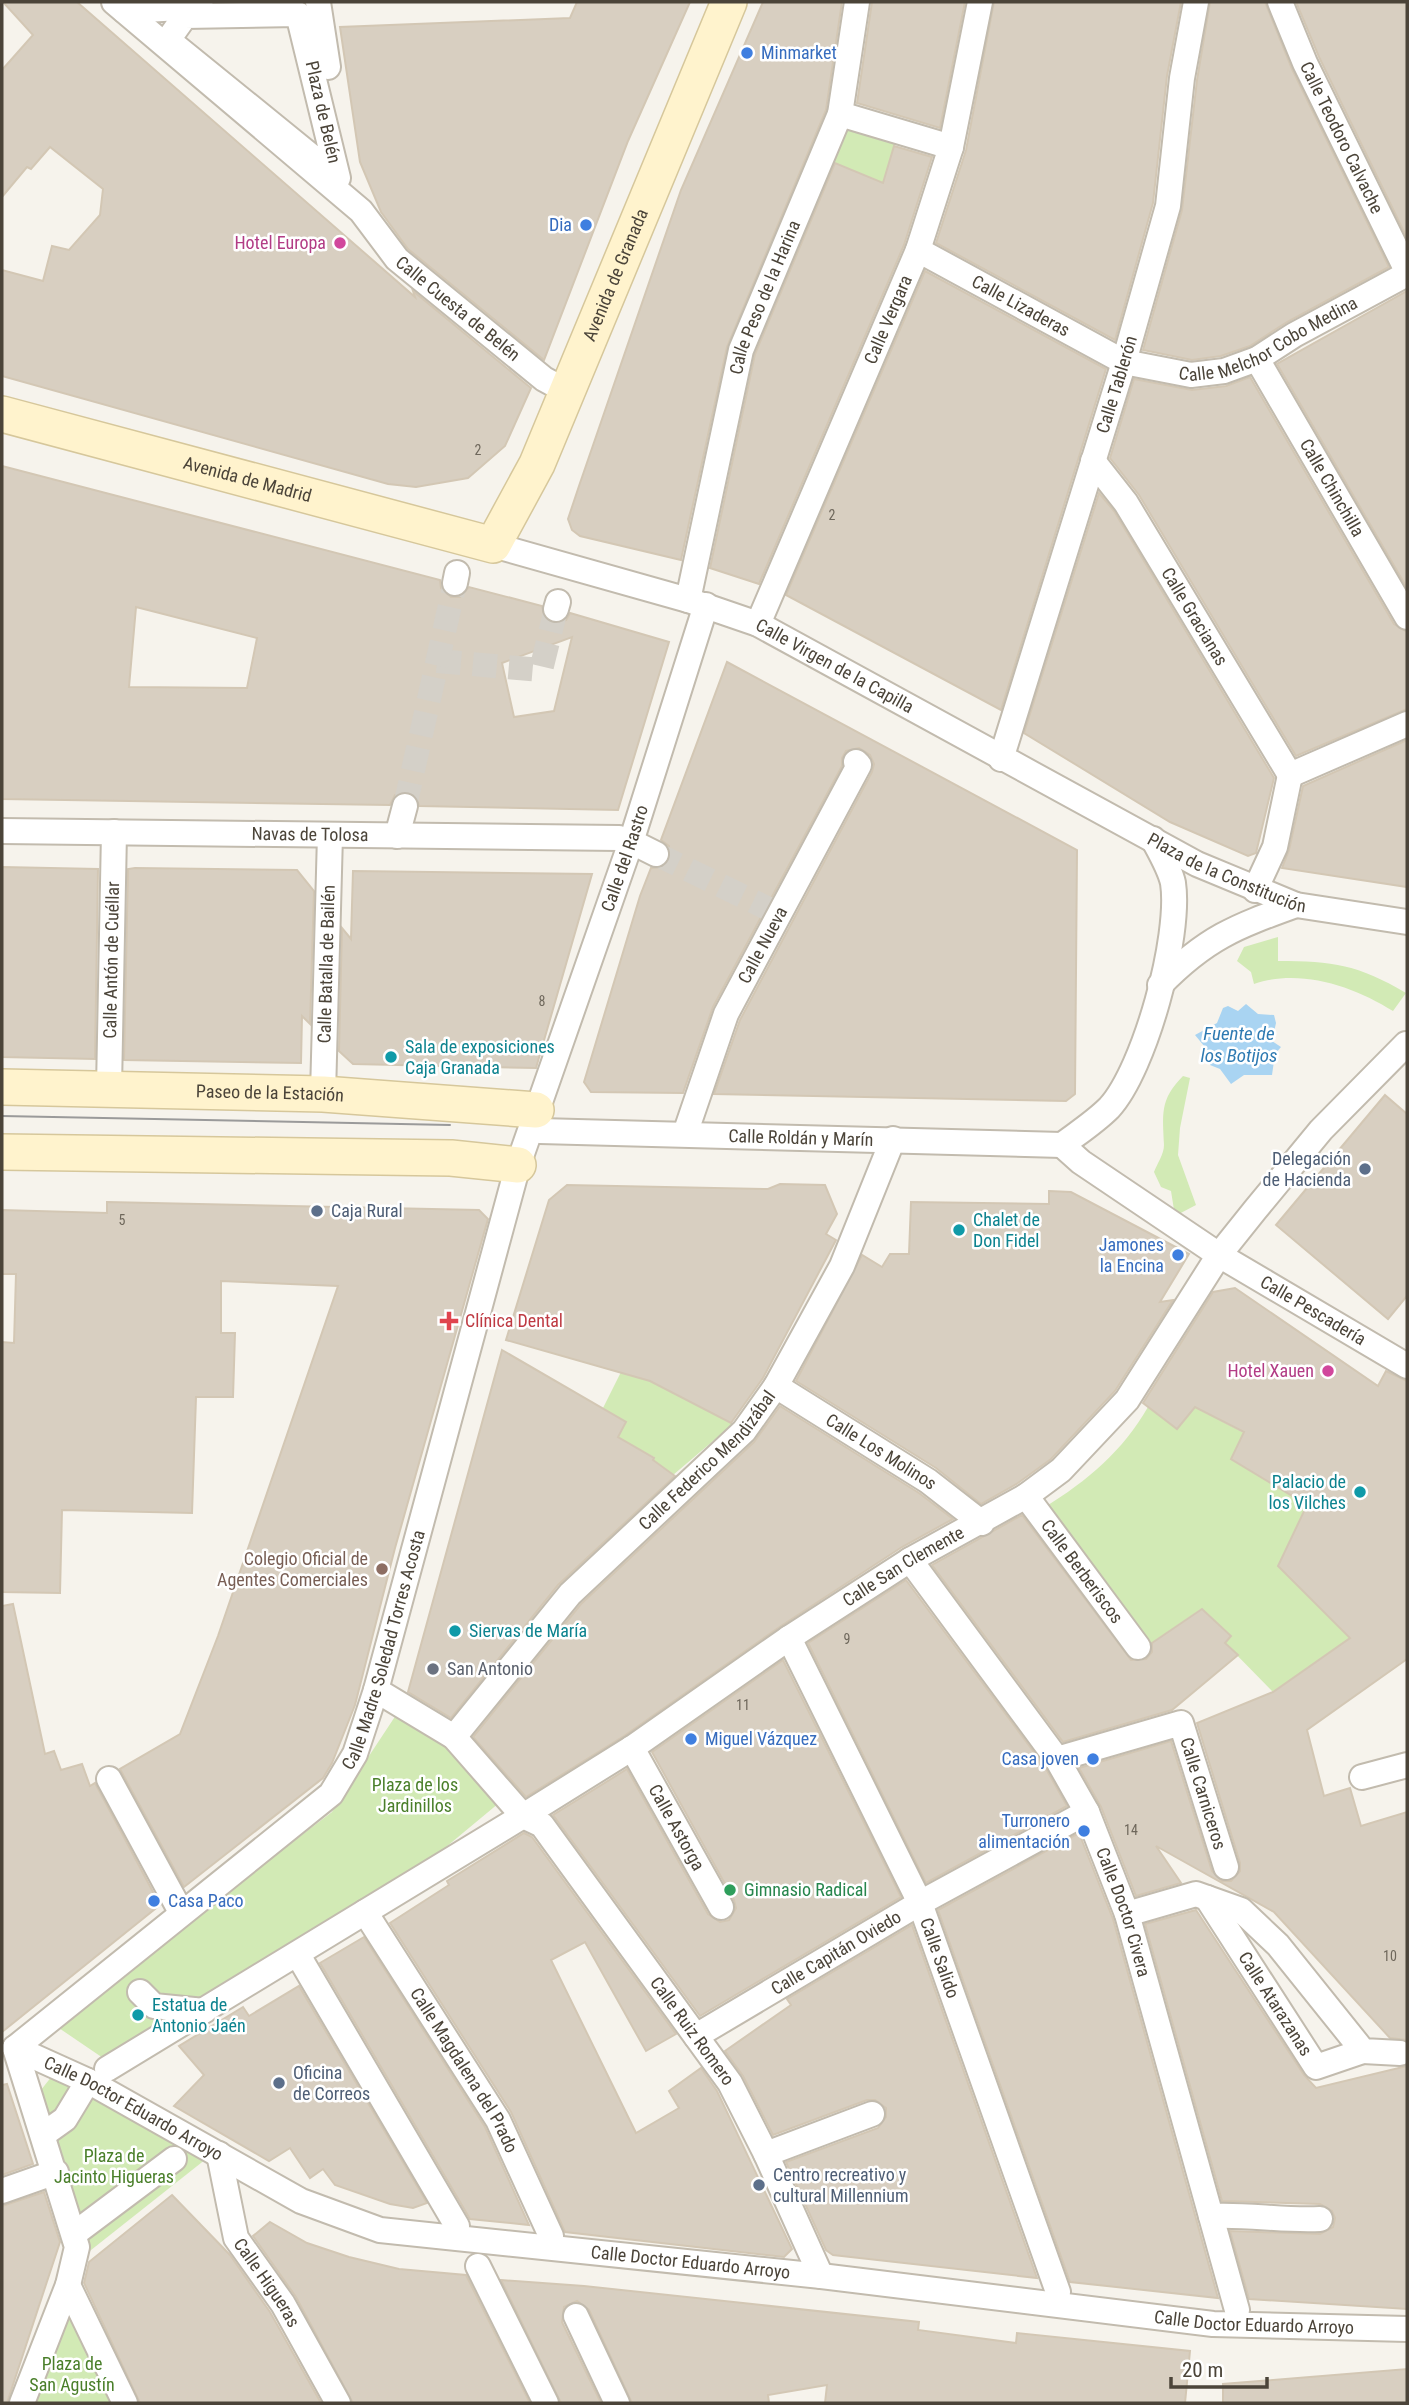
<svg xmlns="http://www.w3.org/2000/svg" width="1409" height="2405" viewBox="0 0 1409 2405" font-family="'Roboto Condensed',sans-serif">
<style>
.green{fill:#d2eab5}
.water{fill:#a9d4f2}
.building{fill:#d8cfc1;stroke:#d3c7b4;stroke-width:2;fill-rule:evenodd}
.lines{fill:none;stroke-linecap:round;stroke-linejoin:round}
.street-tunnel{stroke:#d4d0c8;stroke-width:24;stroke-dasharray:24 12;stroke-linecap:butt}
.street-casing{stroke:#c2bbae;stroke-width:28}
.secondary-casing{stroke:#d6c79b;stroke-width:38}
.street{stroke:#fff;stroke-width:24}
.secondary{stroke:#fff3cd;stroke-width:35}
.tram{stroke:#9a9a9a;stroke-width:2}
.shop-dot{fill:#3f7fe0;stroke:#fff;stroke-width:2.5}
.hotel-dot{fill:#d1479c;stroke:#fff;stroke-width:2.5}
.culture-dot{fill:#0f9aa8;stroke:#fff;stroke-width:2.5}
.service-dot{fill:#5c6f8a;stroke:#fff;stroke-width:2.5}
.health-dot{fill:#e0444e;stroke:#fff;stroke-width:2.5}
.education-dot{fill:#8d6e63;stroke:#fff;stroke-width:2.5}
.worship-dot{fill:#6b7280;stroke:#fff;stroke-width:2.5}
.leisure-dot{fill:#2e9e5b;stroke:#fff;stroke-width:2.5}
.labels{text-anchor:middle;stroke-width:5;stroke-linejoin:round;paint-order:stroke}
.number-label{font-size:14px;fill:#6e675b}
.shop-label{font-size:18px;fill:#366cbe;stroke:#fff;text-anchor:end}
.street-label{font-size:18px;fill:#4b4439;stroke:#fff}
.hotel-label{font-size:18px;fill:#b23c85;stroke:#fff;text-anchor:end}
.culture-label{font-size:18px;fill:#0d838f;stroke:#fff;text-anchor:start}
.service-label{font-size:18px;fill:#4e5e75;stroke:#fff;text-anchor:start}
.health-label{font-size:18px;fill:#be3a42;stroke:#fff;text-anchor:start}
.education-label{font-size:18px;fill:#785e54;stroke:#fff;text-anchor:end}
.worship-label{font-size:18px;fill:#5b616d;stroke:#fff;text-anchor:start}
.park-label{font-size:18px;fill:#4a7f2a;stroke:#fff}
.leisure-label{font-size:18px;fill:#27864d;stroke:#fff;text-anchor:start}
.water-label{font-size:19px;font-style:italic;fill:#2e7ab2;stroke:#fff}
</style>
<rect width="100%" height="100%" fill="#f6f3ec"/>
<!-- green -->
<g class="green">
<path d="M846,119L898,134L883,183L833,162Z"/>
<path d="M1278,937V961C1333,961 1359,965 1406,993L1393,1011C1353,986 1300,968 1254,984L1251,972L1237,961L1244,947Z"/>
<path d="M1183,1076L1190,1078L1180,1128L1178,1155L1196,1205L1175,1216L1171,1191L1161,1187L1154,1172C1157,1164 1164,1154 1164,1145C1163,1115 1159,1100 1183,1076Z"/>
<path d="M622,1370L650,1381L733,1424L673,1475L653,1460L654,1457L618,1438L625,1422L603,1408Z"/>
<path d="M1148,1407L1177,1429L1195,1407L1244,1433L1231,1459L1307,1505L1278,1566L1350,1638L1273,1692L1225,1643L1231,1636L1201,1609L1150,1644L1126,1617L1045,1507C1087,1481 1123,1451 1148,1407Z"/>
<path d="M400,1709L446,1737L499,1803L434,1857L103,2058L53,2024L332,1812Z"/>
<path d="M52,2076L206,2159L86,2254L41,2090Z"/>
<path d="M69,2316L121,2403H29L58,2328Z"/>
</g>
<!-- water -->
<path class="water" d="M1246,1004L1258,1014L1274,1015L1276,1023L1272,1041L1281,1047L1275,1054L1272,1075H1244L1231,1084L1220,1069L1210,1065L1209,1052L1195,1035L1217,1023L1223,1008L1228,1006L1238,1011Z"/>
<!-- building -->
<g class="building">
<path d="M3,2H77L415,297L413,291L531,388L505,446L468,478L416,487L388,484L2,376V270L43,281L52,246L69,250L100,215L103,189L50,147L31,169L27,167L2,197V70L33,35Z"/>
<path d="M577,2H690L628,141L544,360L408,249L381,212L360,162L340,27L570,18Z"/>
<path d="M763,2H842L826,110L727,347L681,560L580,536L572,530L568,519L579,486L681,190Z"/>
<path d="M872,2H965L940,128L857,103Z"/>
<path d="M994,2H1181L1167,76L1153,203L1115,340L936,243L966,150Z"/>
<path d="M1210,2H1265L1292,69L1389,267L1287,322L1250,346L1221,356L1192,360L1143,350L1182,210L1197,80Z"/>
<path d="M1296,2H1407V238L1319,57Z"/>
<path d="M894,146L932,157L904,245L759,584L710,568L755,354L835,163L883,183Z"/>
<path d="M925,271L1106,369L1001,710L786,595Z"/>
<path d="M1407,291V588L1277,364Z"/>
<path d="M1250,377L1394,624L1407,632V709L1296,756L1139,495L1110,458L1134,379L1192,390L1226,386Z"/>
<path d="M2,466L440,580L441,588L451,597H460L469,587L542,606L545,619L553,623L566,620L570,613L669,642L618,810L419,806L416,796L408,792L395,795L390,805L2,799ZM136,607L257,638L247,688L129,687ZM572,637L554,711L514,717L502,663Z"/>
<path d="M1099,493L1114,511L1274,778L1256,853L1248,856L1170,822L1024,733Z"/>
<path d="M727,662L1077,850L1075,1094L1066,1101L714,1094L740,1020L872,772L874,764L870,755L859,748L846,751L842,758V766L713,1007L683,1093L591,1092L584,1082L640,896L651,868L664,867L670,860L669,846L661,840Z"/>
<path d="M1407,740V887L1282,868L1289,850L1303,786Z"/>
<path d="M2,867L98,869L95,1059L2,1057Z"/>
<path d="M135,868L297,870L314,891L310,1024L302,1016L301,1063L124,1060L128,869Z"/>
<path d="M353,871L592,874L536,1068L353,1064L339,1051L342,928L351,939Z"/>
<path d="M1385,1095L1407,1114V1296L1388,1319L1276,1225Z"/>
<path d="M780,1184L825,1185L837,1214L826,1234L836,1240L763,1378L731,1423L650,1381L506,1340L549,1200L567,1185L768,1189Z"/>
<path d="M1049,1191L1071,1192L1189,1254L1160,1302L1173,1300L1115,1391L1051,1459L1018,1483L981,1504L936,1468L796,1381L862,1255L882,1267L890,1254H909L911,1202L1049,1204Z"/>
<path d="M107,1202L479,1210L488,1219L395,1548L355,1705L332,1763L323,1778L184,1887L120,1769L180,1734L218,1636L338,1286L221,1281V1333H235L233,1397H196L192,1513L62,1510L60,1593L2,1592V1342L14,1343L16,1274H2V1210L107,1213Z"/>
<path d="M1235,1288L1378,1386L1386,1371L1407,1381V1659L1307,1730L1324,1796L1350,1788L1361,1826L1407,1812V2040L1390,2038L1274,1912L1156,1846L1181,1883L1136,1896L1101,1807L1079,1768L1171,1741L1212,1871L1222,1881H1231L1240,1871V1863L1197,1723L1273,1692L1350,1638L1278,1566L1307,1505L1231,1459L1244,1432L1195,1407L1177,1429L1143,1403L1213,1292Z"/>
<path d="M502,1350L626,1422L618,1437L654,1458L653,1460L675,1476L558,1585L451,1718L408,1692Z"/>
<path d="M780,1406L919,1493L953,1519L902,1547L781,1626L624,1736L526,1797L473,1737L581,1604L754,1442Z"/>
<path d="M1022,1515L1131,1660L1146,1659L1152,1652V1643L1202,1609L1231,1636L1225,1643L1238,1655L1172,1710L1063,1742L932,1565Z"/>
<path d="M906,1580L1045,1767L1067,1806L926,1883L808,1643Z"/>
<path d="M13,1604L45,1754L54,1751L61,1770L82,1764L90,1786L95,1783L160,1905L2,2032V1606Z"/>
<path d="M783,1660L901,1897L700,2016L553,1815L627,1769L708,1914L720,1922L729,1920L736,1908L734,1900L652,1752Z"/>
<path d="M524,1833L532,1837L676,2034L646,2051L585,1942L551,1960L636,2133L679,2108L669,2091L701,2068L717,2091L792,2249L784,2257L565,2232L511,2112L390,1923L449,1885L447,1881Z"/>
<path d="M1079,1833L1113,1919L1218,2298L1070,2282L938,1910Z"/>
<path d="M1196,1910L1304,2075L1316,2088L1407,2066V2309L1249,2299L1230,2231L1320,2234L1333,2227L1335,2218L1332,2211L1320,2204L1222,2201L1145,1924Z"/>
<path d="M912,1925L1037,2278L833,2255L826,2250L786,2162L878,2128L886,2117V2108L875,2100H867L773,2135L743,2076L725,2051L791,2005L787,1999Z"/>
<path d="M364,1937L485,2127L529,2225L470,2219L320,1963Z"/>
<path d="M299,1986L427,2203L413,2208L390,2204L335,2185L323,2169L310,2178L290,2148L269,2161L174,2106L204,2075L179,2046L243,2007L249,2016Z"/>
<path d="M7,2084L33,2164L2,2175V2085Z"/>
<path d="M44,2192L60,2242L7,2403H2V2206Z"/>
<path d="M172,2195L230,2255L270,2312L321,2403H140L84,2283L89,2262Z"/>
<path d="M270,2222L307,2243L349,2257L399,2269L466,2275L530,2403H353L296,2297L253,2236Z"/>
<path d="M501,2280L584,2286L919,2322L918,2330L1016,2343L1017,2333L1190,2351L1185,2403H825L827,2385L768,2395L769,2403H632L589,2310L577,2301L564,2307L562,2322L601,2403H561Z"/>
<path d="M1407,2369V2403H1223V2384Z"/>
</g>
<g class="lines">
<!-- street-tunnel -->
<g class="street-tunnel">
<path d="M437,661L541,670L556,609"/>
<path d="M405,806L455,583"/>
<path d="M656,854L771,910"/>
</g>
<defs>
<g id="street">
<path id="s1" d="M114,2L361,211L397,259L544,379L568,392"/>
<path d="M318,2L328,67"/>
<path id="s2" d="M1280,2L1305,63L1407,271"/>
<path d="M125,11L201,7"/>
<path d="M298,14L338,178L168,40L185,16Z"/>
<path d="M840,114L951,147"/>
<path id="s3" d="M918,250L1124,362L1191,375L1224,371L1257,359L1294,335L1407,274"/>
<path id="s4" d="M1257,359L1407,617"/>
<path id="s5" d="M1093,461L1126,503L1290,775"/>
<path id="s6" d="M493,545L688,600L758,624L1197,864L1296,905L1407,922"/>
<path d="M455,583L457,573"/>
<path id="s7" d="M688,600L741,350L840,114L857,2"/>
<path d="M556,609L558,602"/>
<path id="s8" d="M758,624L918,250L951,147L980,2"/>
<path id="s9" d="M1001,759L1124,362L1168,206L1182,78L1196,2"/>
<path d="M1290,775L1407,724"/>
<path id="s10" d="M2,831L619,838"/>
<path d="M397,836L405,806"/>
<path d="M640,846L656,854"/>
<path d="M1255,890L1275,847L1290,775"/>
<path d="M1160,985C1206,938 1235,927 1296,905"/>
<path id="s11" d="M109,1088L114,832"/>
<path id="s12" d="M323,1094L330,835"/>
<path id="s13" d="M540,1131L1062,1145"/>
<path id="s14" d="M685,1134L726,1014L859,765L856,762"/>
<path id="s15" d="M1062,1145L1081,1162L1219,1255L1407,1366"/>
<path d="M1062,1145C1078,1133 1095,1122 1109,1108C1145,1069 1181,936 1173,883C1170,869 1160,852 1153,839"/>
<path id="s16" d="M776,1386L928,1481L982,1523"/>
<path id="s17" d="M1026,1496L1138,1647"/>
<path id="s18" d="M910,1560L1057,1759L1087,1812L1127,1914L1237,2310"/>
<path id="s19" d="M789,1638L920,1903L1058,2292"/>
<path id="s20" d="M376,1690L454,1737L523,1816L542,1825L730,2083L766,2154L821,2276"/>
<path id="s21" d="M454,1737L570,1594L744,1431L776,1386L842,1266L893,1139"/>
<path id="s22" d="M632,1748L721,1907"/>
<path id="s23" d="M1057,1759L1181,1723L1226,1867"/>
<path d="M1362,1777L1407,1765"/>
<path d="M109,1779L181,1912"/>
<path id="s24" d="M1207,1898L1316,2067L1363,2051"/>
<path id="s25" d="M365,1912L498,2120L551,2236"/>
<path d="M1127,1914L1196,1894L1241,1910L1278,1945L1363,2051L1400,2053"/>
<path d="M298,1955L457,2226"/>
<path d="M140,1992L154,2006L204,2011"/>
<path id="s26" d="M696,2036L920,1903L1087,1812"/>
<path id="s27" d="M15,2048L331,1794L355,1754L376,1690L518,1165L631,842L706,605"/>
<path id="s28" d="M15,2048L88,2081L301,2201L380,2230L821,2276L1213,2324L1407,2329"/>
<path d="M15,2048L77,2247L68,2285L22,2403"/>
<path id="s29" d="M107,2069L523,1816L632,1748L789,1638L910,1560L1026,1496L1061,1470L1127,1400L1219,1255L1255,1210L1321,1130L1406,1044"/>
<path d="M44,2134L65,2119L88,2081"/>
<path id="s30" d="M219,2154L236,2238L283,2304L338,2403"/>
<path d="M766,2154L872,2114"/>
<path d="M2,2191L56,2172"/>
<path d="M1211,2216C1248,2214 1283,2221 1320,2219"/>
<path d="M74,2234L174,2159"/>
<path d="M478,2266L546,2403"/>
<path d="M68,2285L125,2403"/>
<path d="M576,2316L617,2403"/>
</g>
<g id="secondary">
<path id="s31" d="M2,414L493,545L537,464L729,2"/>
<path id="s32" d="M2,1087L323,1094L536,1110"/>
<path d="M2,1152L451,1158L518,1165"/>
</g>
</defs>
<!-- street casing -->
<use href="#street" class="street-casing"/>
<!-- secondary casing -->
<use href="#secondary" class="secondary-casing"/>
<!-- street -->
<use href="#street" class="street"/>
<!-- secondary -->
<use href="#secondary" class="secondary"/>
<!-- tram -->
<path class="tram" d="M2,1116L450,1125"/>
</g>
<!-- markers -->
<g class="shop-dot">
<circle cx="747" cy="53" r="7"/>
<circle cx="586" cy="225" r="7"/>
<circle cx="1178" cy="1255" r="7"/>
<circle cx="691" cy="1739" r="7"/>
<circle cx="1093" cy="1759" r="7"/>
<circle cx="1084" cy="1831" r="7"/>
<circle cx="154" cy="1901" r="7"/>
</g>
<g class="hotel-dot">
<circle cx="340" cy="243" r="7"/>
<circle cx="1328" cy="1371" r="7"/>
</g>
<g class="culture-dot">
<circle cx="391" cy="1057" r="7"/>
<circle cx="959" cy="1230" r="7"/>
<circle cx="1360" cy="1492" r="7"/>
<circle cx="455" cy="1631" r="7"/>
<circle cx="138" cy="2015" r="7"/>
</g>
<g class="service-dot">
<circle cx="1365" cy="1169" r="7"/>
<circle cx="317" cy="1211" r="7"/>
<circle cx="279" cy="2083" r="7"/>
<circle cx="759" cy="2185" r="7"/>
</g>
<path class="health-dot" d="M445.5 1310.5h7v7h7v7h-7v7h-7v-7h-7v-7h7z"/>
<circle class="education-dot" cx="382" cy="1569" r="7"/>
<circle class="worship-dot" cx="433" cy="1669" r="7"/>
<circle class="leisure-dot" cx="730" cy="1890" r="7"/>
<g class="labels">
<!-- number labels -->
<g class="number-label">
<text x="478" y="455">2</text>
<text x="832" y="520">2</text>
<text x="542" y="1006">8</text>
<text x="122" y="1225">5</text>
<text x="847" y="1644">9</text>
<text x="743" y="1710">11</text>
<text x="1131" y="1835">14</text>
<text x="1390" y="1961">10</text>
</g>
<!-- shop labels -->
<g class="shop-label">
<text x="761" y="59" text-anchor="start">Minmarket</text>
<text x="572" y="231">Dia</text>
<text x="1164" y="1251">Jamones<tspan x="1164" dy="21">la Encina</tspan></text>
<text x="705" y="1745" text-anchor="start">Miguel Vázquez</text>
<text x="1079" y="1765">Casa joven</text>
<text x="1070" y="1827">Turronero<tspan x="1070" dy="21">alimentación</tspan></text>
<text x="168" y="1907" text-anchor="start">Casa Paco</text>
</g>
<!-- street labels -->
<g class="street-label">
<text transform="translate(323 112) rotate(77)" y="6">Plaza de Belén</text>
<text dy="6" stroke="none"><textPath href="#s2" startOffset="149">Calle Teodoro Calvache</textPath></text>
<text dy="6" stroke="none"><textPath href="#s31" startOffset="805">Avenida de Granada</textPath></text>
<text dy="6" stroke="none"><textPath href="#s7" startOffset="313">Calle Peso de la Harina</textPath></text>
<text dy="6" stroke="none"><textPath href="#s3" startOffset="117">Calle Lizaderas</textPath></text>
<text dy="6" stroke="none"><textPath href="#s1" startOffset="462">Calle Cuesta de Belén</textPath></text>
<text dy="6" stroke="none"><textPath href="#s8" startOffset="331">Calle Vergara</textPath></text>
<text dy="6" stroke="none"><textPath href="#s3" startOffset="388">Calle Melchor Cobo Medina</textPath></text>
<text dy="6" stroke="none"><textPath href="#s9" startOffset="392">Calle Tablerón</textPath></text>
<text dy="6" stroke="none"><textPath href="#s31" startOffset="254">Avenida de Madrid</textPath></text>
<text dy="6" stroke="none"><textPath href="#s4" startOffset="149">Calle Chinchilla</textPath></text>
<text dy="6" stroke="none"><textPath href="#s5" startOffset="186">Calle Gracianas</textPath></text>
<text dy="6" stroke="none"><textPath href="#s6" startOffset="364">Calle Virgen de la Capilla</textPath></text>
<text dy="6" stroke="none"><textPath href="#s10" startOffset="308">Navas de Tolosa</textPath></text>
<text dy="6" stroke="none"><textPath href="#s27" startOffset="1388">Calle del Rastro</textPath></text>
<text dy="6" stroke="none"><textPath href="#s6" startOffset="808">Plaza de la Constitución</textPath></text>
<text dy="6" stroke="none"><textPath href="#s14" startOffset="205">Calle Nueva</textPath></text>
<text dy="6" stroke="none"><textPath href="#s11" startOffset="128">Calle Antón de Cuéllar</textPath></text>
<text dy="6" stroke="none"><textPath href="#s12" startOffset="130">Calle Batalla de Bailén</textPath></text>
<text dy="6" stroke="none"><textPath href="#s32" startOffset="268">Paseo de la Estación</textPath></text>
<text dy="6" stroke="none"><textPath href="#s13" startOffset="261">Calle Roldán y Marín</textPath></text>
<text dy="6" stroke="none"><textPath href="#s15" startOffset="301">Calle Pescadería</textPath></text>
<text dy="6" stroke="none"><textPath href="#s16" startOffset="124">Calle Los Molinos</textPath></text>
<text dy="6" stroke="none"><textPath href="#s21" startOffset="376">Calle Federico Mendizábal</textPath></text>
<text dy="6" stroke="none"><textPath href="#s29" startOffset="942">Calle San Clemente</textPath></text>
<text dy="6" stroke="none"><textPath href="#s17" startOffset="94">Calle Berberiscos</textPath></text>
<text dy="6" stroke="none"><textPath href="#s27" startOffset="560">Calle Madre Soledad Torres Acosta</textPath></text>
<text dy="6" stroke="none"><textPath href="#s23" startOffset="203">Calle Carniceros</textPath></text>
<text dy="6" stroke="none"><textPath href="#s22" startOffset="91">Calle Astorga</textPath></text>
<text dy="6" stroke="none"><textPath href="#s18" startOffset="415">Calle Doctor Civera</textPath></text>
<text dy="6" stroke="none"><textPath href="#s26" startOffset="163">Calle Capitán Oviedo</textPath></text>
<text dy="6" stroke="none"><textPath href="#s19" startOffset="354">Calle Salido</textPath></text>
<text dy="6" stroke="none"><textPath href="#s24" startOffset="126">Calle Atarazanas</textPath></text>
<text dy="6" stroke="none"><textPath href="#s20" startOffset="472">Calle Ruiz Romero</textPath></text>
<text dy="6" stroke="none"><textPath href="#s25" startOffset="187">Calle Magdalena del Prado</textPath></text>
<text dy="6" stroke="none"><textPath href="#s28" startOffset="133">Calle Doctor Eduardo Arroyo</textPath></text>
<text dy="6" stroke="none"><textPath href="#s28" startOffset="721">Calle Doctor Eduardo Arroyo</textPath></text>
<text dy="6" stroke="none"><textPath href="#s30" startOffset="140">Calle Higueras</textPath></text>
<text dy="6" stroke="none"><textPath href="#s28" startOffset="1288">Calle Doctor Eduardo Arroyo</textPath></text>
</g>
<!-- hotel labels -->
<g class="hotel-label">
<text x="326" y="249">Hotel Europa</text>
<text x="1314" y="1377">Hotel Xauen</text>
</g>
<!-- culture labels -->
<g class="culture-label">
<text x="405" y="1053">Sala de exposiciones<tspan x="405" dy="21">Caja Granada</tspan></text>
<text x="973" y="1226">Chalet de<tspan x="973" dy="21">Don Fidel</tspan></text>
<text x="1346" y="1488" text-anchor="end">Palacio de<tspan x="1346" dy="21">los Vilches</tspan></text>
<text x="469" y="1637">Siervas de María</text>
<text x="152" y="2011">Estatua de<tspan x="152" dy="21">Antonio Jaén</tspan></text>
</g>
<!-- service labels -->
<g class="service-label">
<text x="1351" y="1165" text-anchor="end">Delegación<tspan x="1351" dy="21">de Hacienda</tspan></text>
<text x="331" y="1217">Caja Rural</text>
<text x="293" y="2079">Oficina<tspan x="293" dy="21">de Correos</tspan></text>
<text x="773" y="2181">Centro recreativo y<tspan x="773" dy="21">cultural Millennium</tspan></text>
</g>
<!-- health labels -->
<g class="health-label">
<text x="465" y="1327">Clínica Dental</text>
</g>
<!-- education labels -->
<g class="education-label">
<text x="368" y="1565">Colegio Oficial de<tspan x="368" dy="21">Agentes Comerciales</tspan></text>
</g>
<!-- worship labels -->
<g class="worship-label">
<text x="447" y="1675">San Antonio</text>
</g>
<!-- park labels -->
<g class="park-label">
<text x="415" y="1791">Plaza de los<tspan x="415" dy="21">Jardinillos</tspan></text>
<text x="114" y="2162">Plaza de<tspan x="114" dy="21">Jacinto Higueras</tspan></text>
<text x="72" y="2370">Plaza de<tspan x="72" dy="21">San Agustín</tspan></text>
</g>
<!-- leisure labels -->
<g class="leisure-label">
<text x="744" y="1896">Gimnasio Radical</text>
</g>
<!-- water labels -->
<g class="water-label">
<text x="1239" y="1040">Fuente de<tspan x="1239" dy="22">los Botijos</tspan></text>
</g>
</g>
<!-- border -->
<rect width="1409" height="2405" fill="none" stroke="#4b4439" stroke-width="7"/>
<!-- scale -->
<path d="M1171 2377v10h96v-10" fill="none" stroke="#4b4439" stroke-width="3.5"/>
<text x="1182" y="2377" font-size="21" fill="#4b4439" stroke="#ffffff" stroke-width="5" paint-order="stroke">20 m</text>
</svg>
